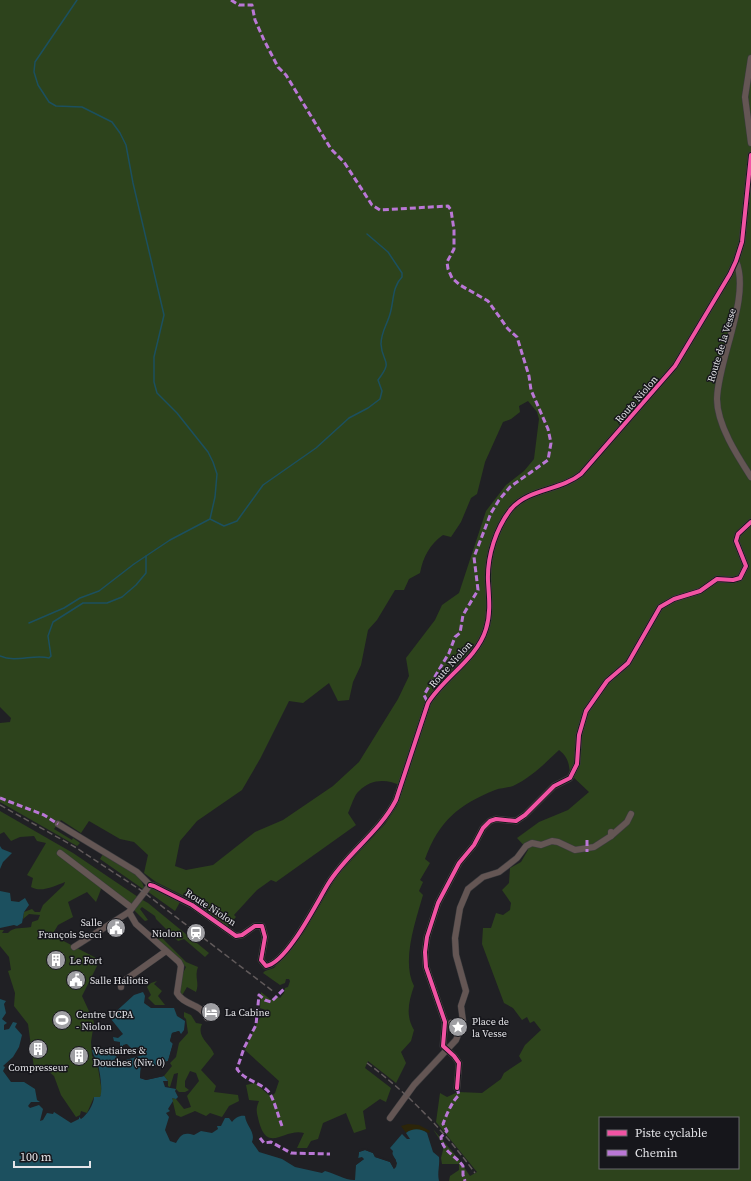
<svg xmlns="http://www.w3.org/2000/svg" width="751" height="1181" viewBox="0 0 751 1181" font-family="'Source Serif 4',serif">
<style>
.green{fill:#2d431c;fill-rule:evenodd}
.sand{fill:#2c2509}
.water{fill:#1c505f}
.pier{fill:#202024}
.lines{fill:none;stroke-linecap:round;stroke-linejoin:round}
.stream{stroke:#1c505f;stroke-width:1.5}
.minor-casing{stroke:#3c3c3f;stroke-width:7}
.minor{stroke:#645654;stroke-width:6}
.rail{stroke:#615a5b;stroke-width:1.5;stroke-dasharray:6 3;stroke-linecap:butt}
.quiet{stroke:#ba77d6;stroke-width:3;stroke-dasharray:6 3;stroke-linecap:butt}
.cycleway-casing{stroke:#16161b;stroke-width:6}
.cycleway{stroke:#f153a3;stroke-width:4}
.labels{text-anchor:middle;stroke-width:3;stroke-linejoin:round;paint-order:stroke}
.street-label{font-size:10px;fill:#e4e4e8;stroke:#16161b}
.poi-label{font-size:10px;fill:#e4e4e8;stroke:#16161b;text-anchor:start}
</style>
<rect width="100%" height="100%" fill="#202024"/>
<!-- green -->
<g class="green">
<path d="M0,0H751V1181H449L450,1176L459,1170V1164H442L441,1158L444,1146L433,1129L457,1157L470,1176L477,1172L436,1122L440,1093L447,1097L458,1092L482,1093L501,1079L504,1073L522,1061L519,1056L525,1045L541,1030L534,1021L530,1023L527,1017L522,1020L513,1008L504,1003L482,944L483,928H491L496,913L503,915L510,910L511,903L502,890L509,883L510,868L521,862L528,850L517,838L539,822L568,810L589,792L570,774C569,763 568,757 559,750C545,763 532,777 513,786C507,788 501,788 495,790C458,805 439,821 425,859L430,863L420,880L423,882L419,891L423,895C416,920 401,961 414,986C409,1001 405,1015 414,1030L411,1041L401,1052L406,1063L396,1083L368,1061L365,1068L391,1088L386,1102L380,1099L363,1111L366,1129L354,1133L346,1113L323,1123L318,1139L311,1141L307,1148H297L304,1133C284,1128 268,1154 259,1122C257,1113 255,1110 259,1101L249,1100L246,1085L255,1083L271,1097L275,1093L279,1081L245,1050C249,1040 259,1016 266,1010L260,1008L261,992L271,1000L276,996L280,998L284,993L285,988L288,987L290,981L289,979H286L285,983L280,985L263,973L265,971L274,968L304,932L337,876L385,824L397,806L402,786C387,779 372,778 359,791C354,795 351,807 348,813L356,825L276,882L271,880L257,890L234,915L236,917L227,927L196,902L156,882L144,873L148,855L134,842L120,839L89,821L81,833L61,820L54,829L72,840L73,838L80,843L77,846L0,802V723L10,722L11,718L0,707ZM528,401L537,412L539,419L534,459L524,471L506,485L486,511L459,593L442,605L435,620L406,658L409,676L398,699L359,762L333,786L283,820L255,832L213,865L186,870L175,866L180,841L197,821L242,790L260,759L289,701L303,703L329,683L338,701L349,700L353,682L361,665L368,630L377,620L395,590H404L409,579L420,573C423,557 430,544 443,535L451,537L461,522L471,498L477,494L485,462L503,422L511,419L520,412L519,406ZM600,1118H738V1168H600Z"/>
<path d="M0,811L73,853L138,897L132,905L103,884L96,902L87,892L68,902L73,917L58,925L52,935L100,960L82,996L94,1022L91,1042L92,1056L97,1062L102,1092L100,1097H94L87,1113L81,1111L80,1115L76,1117L61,1095L54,1076L47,1070H37L34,1068L28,1024L14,1006L15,993L8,971L11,970L9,957L0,946V930H4L2,933H8C14,926 23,929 31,927L32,922L38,920L40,915L29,914L23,919L24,912L32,909L35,912H40L43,905L64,885L65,882C55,886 41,893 31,887L33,878L27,875L46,843L37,841L34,836L20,837L11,841L4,832L0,834Z"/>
<path d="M103,854C116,863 140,872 144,887L143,889L100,859Z"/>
<path d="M152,888L180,902L175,911L147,891Z"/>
<path d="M141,899L148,903L209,953L205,957L184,939L178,941L156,919L155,916L142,907L140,909L148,920L145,921L133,909Z"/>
<path d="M155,934H158L186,962L198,967C194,977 200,983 196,992L187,987L181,997C176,987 181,977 186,967L156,938Z"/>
<path d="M157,981L154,984L162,991L158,996L165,1005H155L148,998L151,995L147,987L151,983Z"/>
<path d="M184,1012L191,1015L196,1023L202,1024C196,1037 210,1043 214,1054L201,1070L216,1086L214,1092L238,1095L239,1101L229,1106L222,1117L210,1113L206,1116L195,1111L181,1117L176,1115L172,1098L176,1099L184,1109L191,1107L187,1096L199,1081L196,1073L190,1071L185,1081V1087L189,1090L185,1092H179L176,1089L178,1073L174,1074L170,1087L168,1086V1081L164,1076L172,1066L170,1063L176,1057L179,1043L188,1033L186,1019L184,1017Z"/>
</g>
<!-- sand -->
<path class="sand" d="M408,1124L419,1125L430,1131L429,1133L425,1131H408L406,1133L401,1126Z"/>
<!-- water -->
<g class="water">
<path d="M0,846L2,849L12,853L3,862L0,869Z"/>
<path d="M0,891L10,893L11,901L19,902L25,898L29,905L24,912L22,923L17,926L14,925L0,928Z"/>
<path d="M143,992L145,996L144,1003L151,1008H174L177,1016L185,1021L184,1030L181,1034L179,1031L172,1033L170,1041L173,1043L168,1061L150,1067L141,1066L140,1078L146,1080L164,1076L168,1081H163L165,1087L176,1089L175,1091L178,1097L176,1099L172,1098L173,1101L168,1109L170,1111L166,1113L169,1117L165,1130L170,1141L176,1143C181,1134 184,1132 194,1135L201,1131L212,1133L218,1129L217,1126H221L225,1118H229L232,1122C235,1118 240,1115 245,1116C246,1126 256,1132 252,1142L259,1152L282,1159L295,1167L322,1173L325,1171C334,1173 347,1181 355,1180L356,1165L364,1159H358L359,1152L365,1150L373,1153L375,1157L390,1162L394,1169L396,1160L392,1155L393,1151L390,1148L402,1134L407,1139H410L406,1133C412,1128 421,1128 427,1133L433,1152L439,1157C440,1166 437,1172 439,1181H0V999L6,1001L4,1004L6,1013L2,1019L7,1023L4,1025V1030L9,1029L13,1022L17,1023L15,1027L22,1035L19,1047L13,1057L3,1066L5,1067L3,1071L11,1082H24L35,1089L37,1100L40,1102H31L28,1106L30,1108L39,1105L43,1109L40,1121L43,1120L47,1113L53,1114L54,1112L71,1123L79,1119V1117L81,1119C87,1115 94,1104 94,1097H100C103,1091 100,1072 98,1065C97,1059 93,1056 92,1050L98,1048H108L106,1053L111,1052L122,1061L141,1054L147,1049H131L126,1044L123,1048L120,1046V1042L114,1041L113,1037L118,1038L123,1034L111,1019V1016L134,995Z"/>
</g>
<!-- pier -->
<g class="pier">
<path d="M179,1031L181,1036L178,1033L173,1035L172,1041L175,1044L170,1062L150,1069H142V1076L146,1077L164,1074V1076L146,1080L140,1078L141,1066L150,1067L168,1061L173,1044L170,1041L172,1033Z"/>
<path d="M127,1044L131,1048L142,1047L147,1049L145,1054L140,1056L122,1061L111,1052L106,1053L108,1048H98L92,1050V1048L98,1046H109V1051L122,1059L139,1054L144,1050H130L126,1046L123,1050L118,1047L123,1048V1045Z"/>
<path d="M364,1148L374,1151L376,1155L391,1161L394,1165L395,1161L390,1156V1152L392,1153L397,1163L396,1167L394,1169L390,1162L375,1157L373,1153L365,1150L359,1152L358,1158L362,1157L364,1159L356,1165L355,1164L360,1160L356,1159L357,1151Z"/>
</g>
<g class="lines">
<!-- stream -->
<g class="stream">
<path d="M77,0L35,62L34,72L38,85L49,102L56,106L82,107L112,122L120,133L126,145L133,183L164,315L154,357V382L157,393L177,413L208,452L213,462L217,474L215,497L210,519"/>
<path d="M29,623L64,608L80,598L99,591L134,564L170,540L210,519L224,526L237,521L263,485L316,448L349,418L368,408L380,399L382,391L378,380C394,359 382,364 381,344C381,332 387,325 390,314C394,301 392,287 402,277V273L388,252L367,234"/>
<path d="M0,656C16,663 33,654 49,658L51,656L48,636L53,622L83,603H107L122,597L136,585L146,573V556"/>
</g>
<defs>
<g id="minor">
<path d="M751,58L745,97L751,143"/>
<path d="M736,261C751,297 718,359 717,399C717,425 738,457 751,477"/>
<path d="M58,824L137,872L150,885"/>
<path d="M611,836L627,822L631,814"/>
<path d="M60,853L132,908"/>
<path d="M150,885L154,886L192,905L236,936L242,935L255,926H262L265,937L261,960L266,966C287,963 317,902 328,884C347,853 379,833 396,800L428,703C444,677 477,659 486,629C491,613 489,597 488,581C487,556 496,528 511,509C529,488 560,491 581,474L675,366L730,274L736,261L742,242L751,155"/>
<path d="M129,912L136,924L179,962L181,966L177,993C184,1006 201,1003 207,1018"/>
<path d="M74,947L129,912L150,885"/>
<path d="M121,987V983L166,951"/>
<path d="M451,1023L460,1030"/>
<path d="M457,1088L459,1063L454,1056L443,1046L445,1022L426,967L425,952L427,937L438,903L459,863L474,845L483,828L490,821L496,819L516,821L525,815L554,786L570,778L577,764L579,735L586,711L607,681L628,663L660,607L674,599L700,591L717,579L733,580L740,578L746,566L736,541L738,534L751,522"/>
<path d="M390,1118L414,1085L456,1040L460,1030L463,1021L461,1006L466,991L456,955L455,938L460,908L468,889L483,877L499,872L517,858L526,846L532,843L541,845L552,841L558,842L575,850L594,847L611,836V832"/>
</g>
</defs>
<!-- minor casing -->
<use href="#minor" class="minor-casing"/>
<!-- minor -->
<use href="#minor" class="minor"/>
<!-- rail -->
<g class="rail">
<path d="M0,805L75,847L142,891L274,992"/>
<path d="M367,1063C409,1094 444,1131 475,1173"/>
</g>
<!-- quiet -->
<g class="quiet">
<path d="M231,0L239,5H252L255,20L264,40L278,67L286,75L331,149L344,162L372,205L380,210L448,206L451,210L454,230V249L447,262L448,269L452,278L460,285L488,301L508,329L517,337L529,376L531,390L548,429L551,443L548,460L510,487L499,500L491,513L474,557L478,590L463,615L460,633L455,637L449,653L424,695L428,703"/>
<path d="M0,798L44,815L58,824"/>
<path d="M587,840V852"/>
<path d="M457,1088L459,1095C452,1101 446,1116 443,1124L447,1131L441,1137C442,1151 456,1156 463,1166V1175L465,1181"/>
<path d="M282,1126C278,1116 274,1098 268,1091C259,1082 244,1080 237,1069L244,1048L256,1025L259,995L265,1000L271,1002L285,988"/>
<path d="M260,1138L264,1143L271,1142L291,1153L330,1154"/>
</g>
<defs>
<g id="cycleway">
<path d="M150,885L154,886L192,905L236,936L242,935L255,926H262L265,937L261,960L266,966C287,963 317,902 328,884C347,853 379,833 396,800L428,703C444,677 477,659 486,629C491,613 489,597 488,581C487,556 496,528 511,509C529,488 560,491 581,474L675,366L730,274L736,261L742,242L751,155"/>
<path d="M457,1088L459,1063L454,1056L443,1046L445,1022L426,967L425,952L427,937L438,903L459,863L474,845L483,828L490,821L496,819L516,821L525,815L554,786L570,778L577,764L579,735L586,711L607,681L628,663L660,607L674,599L700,591L717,579L733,580L740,578L746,566L736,541L738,534L751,522"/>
</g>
</defs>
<!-- cycleway casing -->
<use href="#cycleway" class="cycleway-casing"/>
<!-- cycleway -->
<use href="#cycleway" class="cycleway"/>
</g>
<!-- icons -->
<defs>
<symbol id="civic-disc" viewBox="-11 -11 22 22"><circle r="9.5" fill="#9f9fa3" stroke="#16161b"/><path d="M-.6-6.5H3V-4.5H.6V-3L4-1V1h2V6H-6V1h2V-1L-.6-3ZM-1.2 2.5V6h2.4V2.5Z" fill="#fff"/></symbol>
<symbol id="station-disc" viewBox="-11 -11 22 22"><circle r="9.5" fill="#9f9fa3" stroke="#16161b"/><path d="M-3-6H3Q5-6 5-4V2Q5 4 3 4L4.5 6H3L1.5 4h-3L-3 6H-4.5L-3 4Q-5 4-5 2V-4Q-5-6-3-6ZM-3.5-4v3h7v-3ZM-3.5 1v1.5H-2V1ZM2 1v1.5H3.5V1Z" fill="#fff"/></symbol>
<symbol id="building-disc" viewBox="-11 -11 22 22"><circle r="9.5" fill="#9f9fa3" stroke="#16161b"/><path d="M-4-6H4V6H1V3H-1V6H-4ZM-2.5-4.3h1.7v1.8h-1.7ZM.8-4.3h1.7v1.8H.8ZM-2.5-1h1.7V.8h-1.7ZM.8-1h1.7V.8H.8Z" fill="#fff"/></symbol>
<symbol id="hotel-disc" viewBox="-11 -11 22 22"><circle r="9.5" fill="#9f9fa3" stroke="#16161b"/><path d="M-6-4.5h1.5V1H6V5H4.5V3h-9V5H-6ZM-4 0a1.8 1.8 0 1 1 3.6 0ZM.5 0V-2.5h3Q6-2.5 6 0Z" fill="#fff"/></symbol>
<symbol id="stadium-disc" viewBox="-11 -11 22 22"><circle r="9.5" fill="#9f9fa3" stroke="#16161b"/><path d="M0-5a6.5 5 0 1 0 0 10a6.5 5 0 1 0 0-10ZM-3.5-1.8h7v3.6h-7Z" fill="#fff"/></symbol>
<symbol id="sight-disc" viewBox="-11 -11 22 22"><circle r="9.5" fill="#9f9fa3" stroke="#16161b"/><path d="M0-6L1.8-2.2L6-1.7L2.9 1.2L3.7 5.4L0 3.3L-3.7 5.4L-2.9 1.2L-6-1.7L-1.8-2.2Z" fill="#fff"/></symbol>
</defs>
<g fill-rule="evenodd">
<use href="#civic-disc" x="105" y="917" width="22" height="22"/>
<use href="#station-disc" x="185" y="922" width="22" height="22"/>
<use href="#building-disc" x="45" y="949" width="22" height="22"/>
<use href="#civic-disc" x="65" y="969" width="22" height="22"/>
<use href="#hotel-disc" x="200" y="1001" width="22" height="22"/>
<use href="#stadium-disc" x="51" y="1009" width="22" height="22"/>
<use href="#sight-disc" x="447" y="1016" width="22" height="22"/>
<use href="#building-disc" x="27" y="1038" width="22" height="22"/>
<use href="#building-disc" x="68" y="1045" width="22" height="22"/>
</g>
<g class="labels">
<!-- street labels -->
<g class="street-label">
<text transform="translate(721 345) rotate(-73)" y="4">Route de la Vesse</text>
<text transform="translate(636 399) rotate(-49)" y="4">Route Niolon</text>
<text transform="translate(450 664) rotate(-48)" y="4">Route Niolon</text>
<text transform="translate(211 907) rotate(33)" y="4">Route Niolon</text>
</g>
<!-- poi labels -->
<g class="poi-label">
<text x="102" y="926" text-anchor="end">Salle<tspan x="102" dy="12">François Secci</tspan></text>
<text x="182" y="937" text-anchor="end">Niolon</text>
<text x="70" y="964">Le Fort</text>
<text x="90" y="984">Salle Haliotis</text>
<text x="225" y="1016">La Cabine</text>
<text x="76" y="1018">Centre UCPA<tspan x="76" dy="12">- Niolon</tspan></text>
<text x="472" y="1025">Place de<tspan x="472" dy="12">la Vesse</tspan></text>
<text x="93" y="1054">Vestiaires &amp;<tspan x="93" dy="12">Douches (Niv. 0)</tspan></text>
<text x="38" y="1071" text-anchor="middle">Compresseur</text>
</g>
</g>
<!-- legend -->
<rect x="599" y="1117" width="140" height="52" fill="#16161b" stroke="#68686d"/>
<rect x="607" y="1130" width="20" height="6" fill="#f153a3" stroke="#68686d"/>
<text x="635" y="1137" font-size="12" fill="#e4e4e8">Piste cyclable</text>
<rect x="607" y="1150" width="20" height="6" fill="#ba77d6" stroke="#68686d"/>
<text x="635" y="1157" font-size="12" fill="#e4e4e8">Chemin</text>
<!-- scale -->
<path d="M14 1161v6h76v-6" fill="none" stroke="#e4e4e8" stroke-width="2"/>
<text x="20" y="1161" font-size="12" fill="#e4e4e8" stroke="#16161b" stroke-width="3" paint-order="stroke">100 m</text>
</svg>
